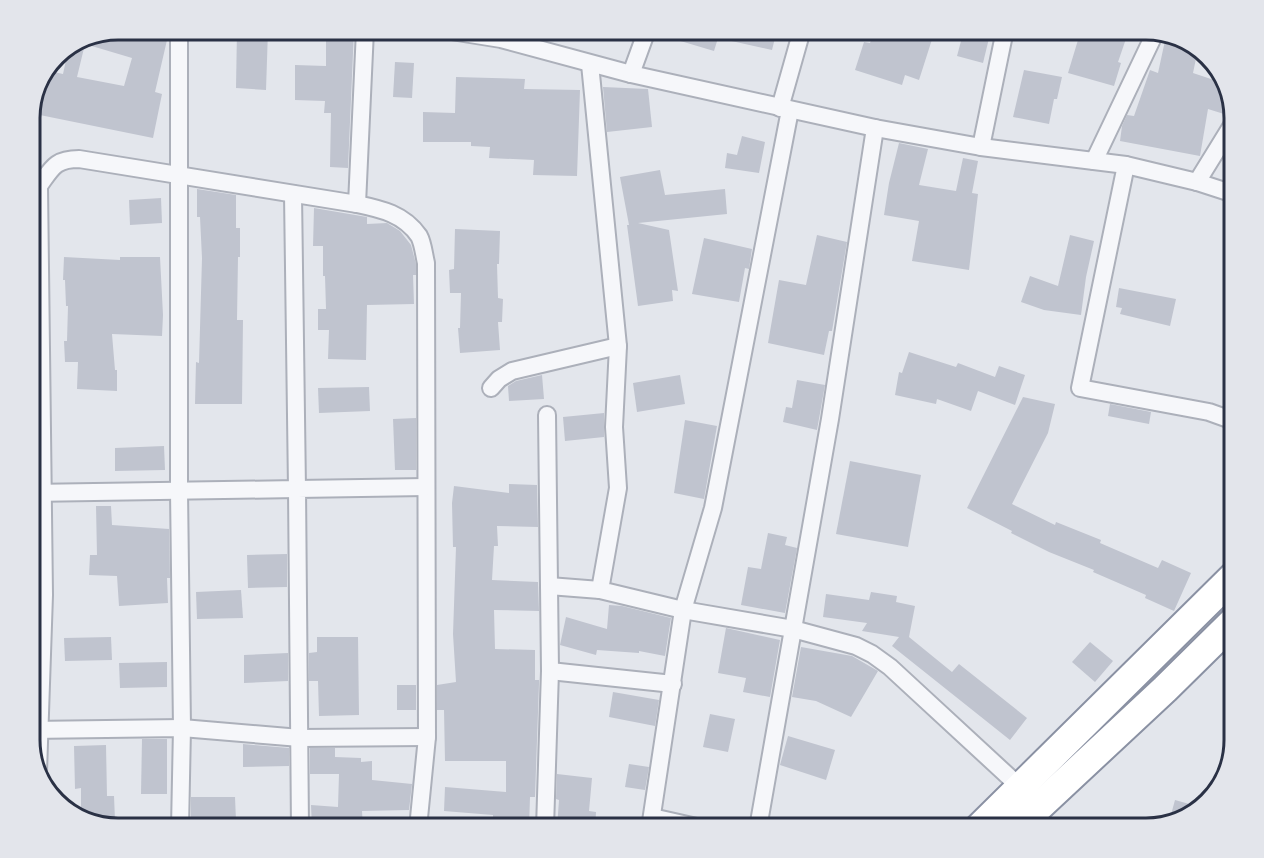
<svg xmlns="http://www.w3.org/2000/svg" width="1264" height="858" viewBox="0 0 1264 858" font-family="Overpass,sans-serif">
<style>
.building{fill:#c0c4cf;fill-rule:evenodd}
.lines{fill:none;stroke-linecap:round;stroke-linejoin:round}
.street-casing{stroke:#acb0ba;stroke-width:20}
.highway-casing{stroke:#8a91a3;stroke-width:32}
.street{stroke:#f6f7fa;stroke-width:16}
.highway{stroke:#fff;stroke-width:28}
.rim{fill:none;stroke:#2a3145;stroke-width:3}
</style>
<rect width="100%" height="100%" fill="#e3e6ec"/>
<!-- building -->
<g class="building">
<path d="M118,30H129L167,40L155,92L162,94L153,138L30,113L49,71L63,74L68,51ZM85,44L132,58L124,86L77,77Z"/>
<path d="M237,30H268L266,90L236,88Z"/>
<path d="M326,30H354L348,168L330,167L331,113H324L325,101L295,100V65L326,66Z"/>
<path d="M657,30H777L772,50L718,38L714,51L657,34Z"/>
<path d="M875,30H935L919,80L905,75L902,85L855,70L864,42L870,43Z"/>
<path d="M964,30H991L983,63L957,56Z"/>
<path d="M1081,30H1129L1118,62L1121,63L1114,86L1068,73Z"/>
<path d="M1166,36L1195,45L1198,49L1193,73L1226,84L1229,98L1224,114L1208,109L1200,156L1120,141L1122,126L1127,115L1134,116L1150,70L1158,73Z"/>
<path d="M395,62L414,63L412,98L393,97Z"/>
<path d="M1024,70L1062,77L1057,99H1054L1049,124L1013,117Z"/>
<path d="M456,77L525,79L524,89L580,90L577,176L533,175L534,160L489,158L490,147L471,146V142H423V112L455,113Z"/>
<path d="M603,87L648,89L652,127L607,132Z"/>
<path d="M742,136L765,142L759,173L725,168L727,153L737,155Z"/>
<path d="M899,143L928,149L919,185L956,191L963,158L978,161L972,193L978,194L969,270L912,261L919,221L884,215L889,183Z"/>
<path d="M660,170L665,195L725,189L727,214L638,223L669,230L678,291L672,290L673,301L638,306L627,225H629L620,177Z"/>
<path d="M197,189L236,195V228H240V257H238L237,320H243L242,404H195L196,362L199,363L202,258L200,217H197Z"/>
<path d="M161,198L162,223L130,225L129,200Z"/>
<path d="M314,208L367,217V224L387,223L400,231L411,245L416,264V275H413L414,304L367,305L366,360L328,359L329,330H318V309H326L325,276H323V246H313Z"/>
<path d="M455,229L500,231L499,264H497L498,298L503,299L502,322H498L500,350L460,353L458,328H460L461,293H450L449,270L454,269Z"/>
<path d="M817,235L847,242L832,331H829L824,355L768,343L779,280L806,285Z"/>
<path d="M1070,235L1094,241L1086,277L1081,315L1044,310L1021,302L1030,276L1058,286Z"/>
<path d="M704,238L752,249L749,269L745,268L739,302L692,294Z"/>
<path d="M64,257L120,260V257H160L163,315L162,336L112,334L115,370H117V391L77,389L78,362H65L64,341H67L68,306H66L65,280H63Z"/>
<path d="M1119,288L1176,299L1170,326L1120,314L1122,308L1116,307Z"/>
<path d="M909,352L956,367L958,363L995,377L999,366L1025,375L1015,405L978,391L971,411L937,399L936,404L895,395L899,372L902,373Z"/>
<path d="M542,375L544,399L509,401L508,386L516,381Z"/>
<path d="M680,375L685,404L637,412L633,383Z"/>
<path d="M797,380L825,385L817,430L783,422L786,407L792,408Z"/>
<path d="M369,387L370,411L319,413L318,388Z"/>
<path d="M1023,397L1055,404L1048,433L1012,504L1055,525L1056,522L1101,540L1100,543L1158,568L1162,560L1191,573L1174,611L1145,598L1146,595L1093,572L1094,570L1049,552L1011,533L1012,531L967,508Z"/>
<path d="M1110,404L1151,412L1149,424L1108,416Z"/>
<path d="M604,413V437L565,441L563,417Z"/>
<path d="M416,418V470H395L393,419Z"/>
<path d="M685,420L717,426L704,499L674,493Z"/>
<path d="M164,446L165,470L115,471V448Z"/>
<path d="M850,461L921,475L908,547L836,534Z"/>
<path d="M509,484L537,485L538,527L497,526L498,546H494L492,580L538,582L539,611L494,610L495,649L535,650V680H539V684L535,797H530L529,828H493V815L444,811L445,787L506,792V761H445L444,710H437V685L456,682L453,634L456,547H453L452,503L454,486L509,493Z"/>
<path d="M96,506H111L112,525L169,529L170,578H167L168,603L119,606L117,576L89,575L90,555H97Z"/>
<path d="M768,533L787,537L785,545L797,548L785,613L741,605L748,567L761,569Z"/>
<path d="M287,554V587L248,588L247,555Z"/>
<path d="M241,590L243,618L197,619L196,592Z"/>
<path d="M871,592L897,596L896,602L915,606L909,637L952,672L959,664L1027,718L1010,740L892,646L899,637L862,631L867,623L823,617L826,594L869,600Z"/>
<path d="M609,605L622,606L671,618L665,656L639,651V653L597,650L596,655L560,645L566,617L607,629Z"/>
<path d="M726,628L780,640L770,697L743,692L746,678L718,673Z"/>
<path d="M111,637L112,660L65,661L64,638Z"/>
<path d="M317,637H358L359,715L319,716L318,681H309V653L317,652Z"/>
<path d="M1090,642L1113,661L1095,682L1072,662Z"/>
<path d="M801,647L852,656L878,671L851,717L816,701L792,697Z"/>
<path d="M288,653V681L244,683V655Z"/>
<path d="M167,662V687L120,688L119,663Z"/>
<rect x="397" y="685" width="19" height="25"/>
<path d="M613,692L659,700L655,726L609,717Z"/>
<path d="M710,714L735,719L728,752L703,747Z"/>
<path d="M788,736L835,750L826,780L780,765Z"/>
<path d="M142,739H167V794H141Z"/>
<path d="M243,744L289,748V766L243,767Z"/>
<path d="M106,745L107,796H114L115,820H93L81,817V788L75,789L74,746Z"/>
<path d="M310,748H335V757L361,758V762L372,761V780L412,784L409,810L362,811L363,828H312L311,805L338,807L339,774H310Z"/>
<path d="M629,764L649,767L645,790L625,787Z"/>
<path d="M557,774L592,778L589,811L596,812L595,828H557L559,800L556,799Z"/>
<path d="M191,797H235L236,821H191Z"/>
<path d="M1175,800L1200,807L1190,816L1169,822Z"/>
</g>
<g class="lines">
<defs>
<g id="street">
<path d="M179,30V491L182,728L180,828"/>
<path d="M365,30L357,204C381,209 404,214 419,236C423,243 424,255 426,263L427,737L418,828"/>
<path d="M445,30L501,39L631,74L875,128L981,147L1126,165L1197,182L1234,194"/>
<path d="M590,64L618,346L614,427L618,488L600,590L683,610L793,629L856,646L872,654L890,667L1020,787"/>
<path d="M631,74L647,30"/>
<path d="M780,108L802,30"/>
<path d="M981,147L1005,30"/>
<path d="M1094,161L1155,33"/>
<path d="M1126,165L1080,388L1209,412L1234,421"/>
<path d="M1197,182L1234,122"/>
<path d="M491,388L499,379L512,371L618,346"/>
<path d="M30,493L297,489L293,194"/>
<path d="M549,586L600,590"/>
<path d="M550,671L673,684"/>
<path d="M30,730L182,728L300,738L427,737"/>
<path d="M38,772L44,595L39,186C52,168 55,159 79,159L357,204"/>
<path d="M652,817L701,828"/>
<path d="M300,828L297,489L426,487"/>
<path d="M545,828L550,671L547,415"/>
<path d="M650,828L683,610L713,508L790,110"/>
<path d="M758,828L830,419L875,128"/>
</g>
<g id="highway">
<path d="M979,828L1234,576"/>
<path d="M1016,828L1165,689L1234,621"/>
</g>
</defs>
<!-- street casing -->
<use href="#street" class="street-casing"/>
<!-- highway casing -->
<use href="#highway" class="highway-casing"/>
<!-- street -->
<use href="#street" class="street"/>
<!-- highway -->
<use href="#highway" class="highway"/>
</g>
<!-- crop -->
<path d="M0 0H1264V858H0ZM118 40H1146A78 78 0 0 1 1224 118V740A78 78 0 0 1 1146 818H118A78 78 0 0 1 40 740V118A78 78 0 0 1 118 40Z" fill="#e3e5eb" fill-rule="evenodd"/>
<path class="rim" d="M118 40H1146A78 78 0 0 1 1224 118V740A78 78 0 0 1 1146 818H118A78 78 0 0 1 40 740V118A78 78 0 0 1 118 40Z"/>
</svg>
